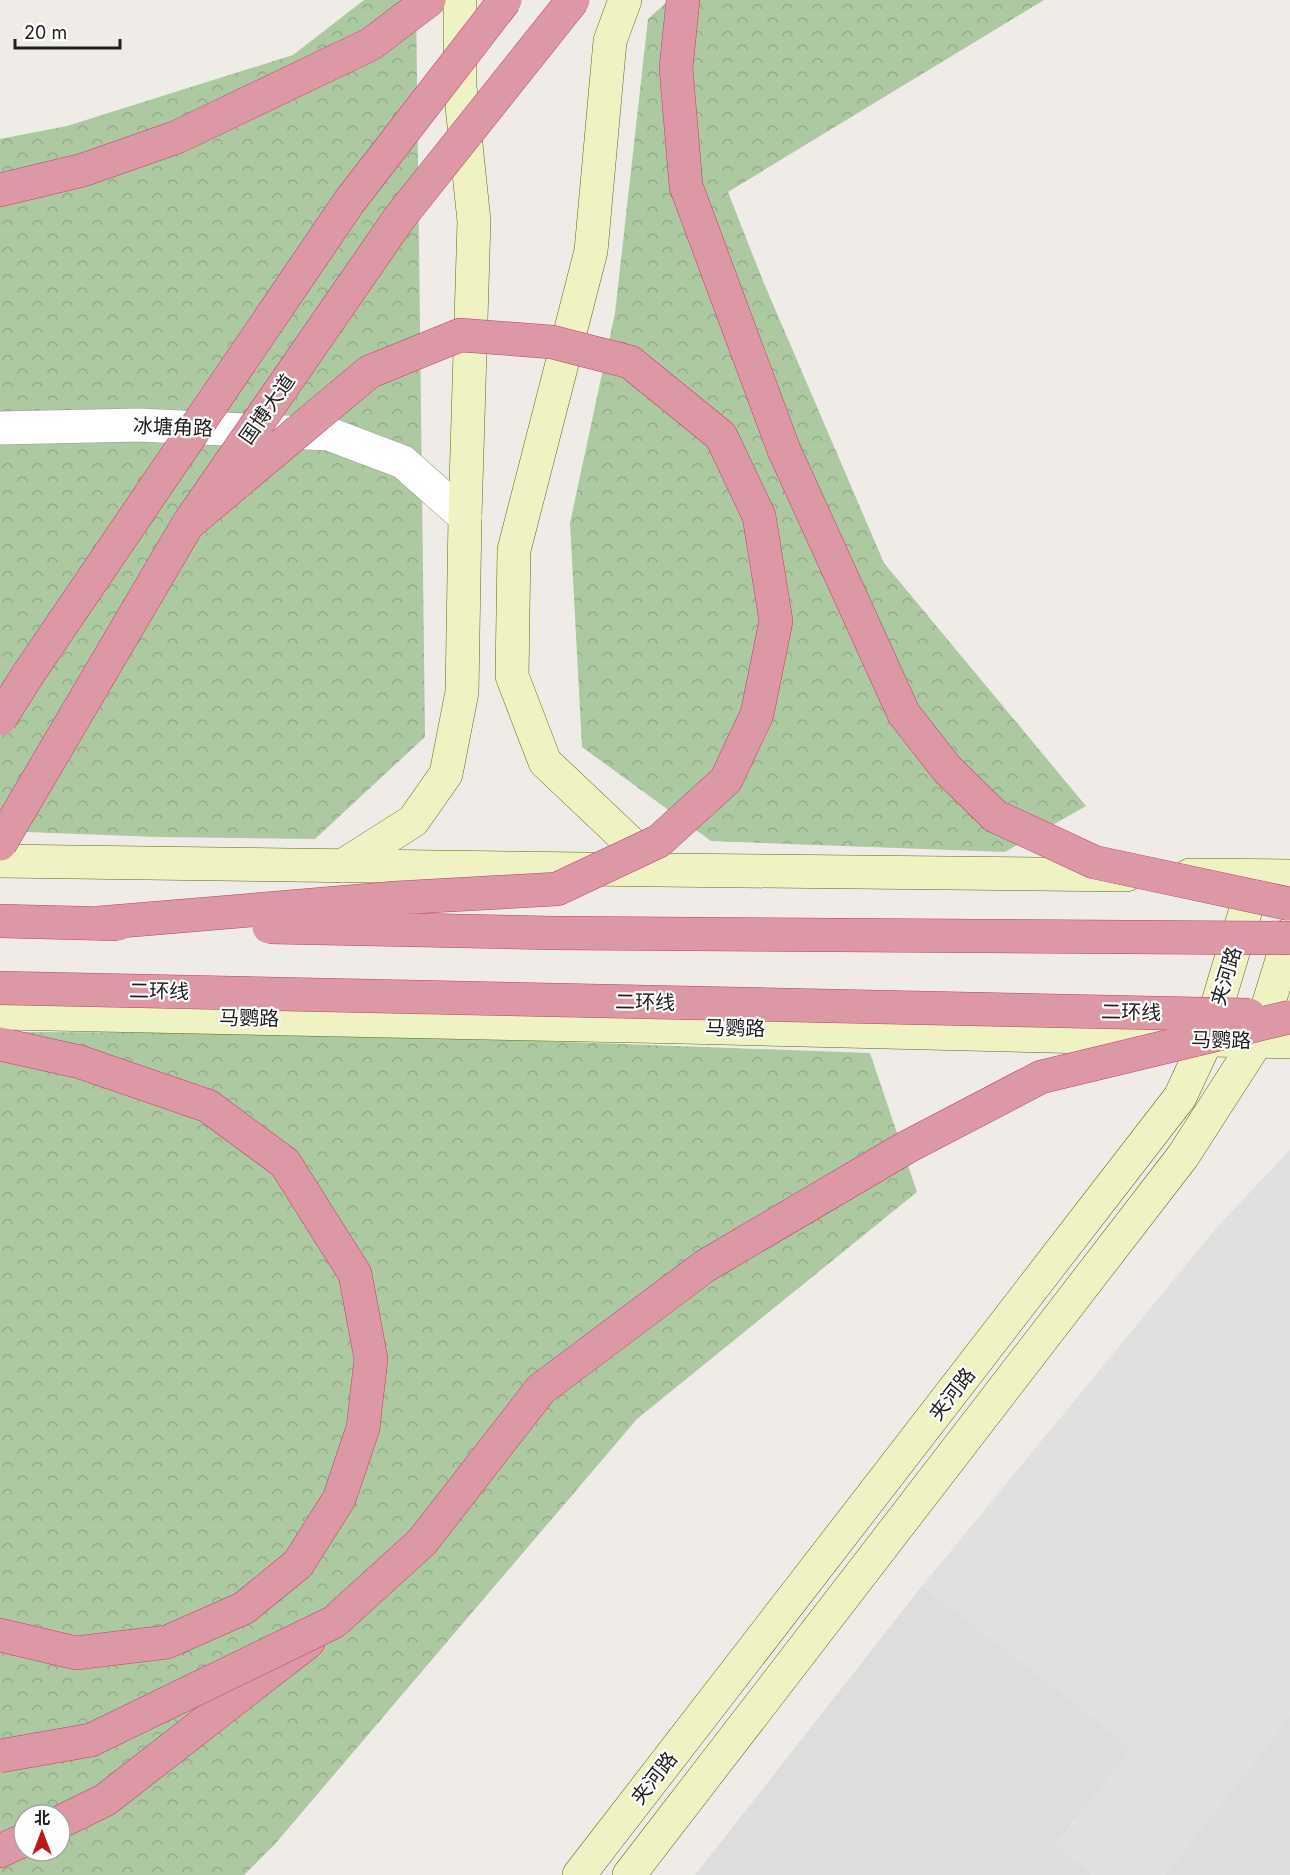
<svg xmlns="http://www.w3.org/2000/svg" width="1290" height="1875" viewBox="0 0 1290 1875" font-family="Inter,'Noto Sans SC',sans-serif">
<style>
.residential{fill:#ddd}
.forest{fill:url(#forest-crowns);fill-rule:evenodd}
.parking{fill:#e0e0e0}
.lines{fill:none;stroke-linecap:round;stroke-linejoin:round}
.street-casing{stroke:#9d9d9d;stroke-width:34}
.secondary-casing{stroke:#606a13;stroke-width:34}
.highway-casing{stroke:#c53c6a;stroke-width:34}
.street{stroke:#fff;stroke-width:33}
.secondary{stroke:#eff2c2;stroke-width:33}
.highway{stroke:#dc99a5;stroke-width:33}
.highway-bridge-casing{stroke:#c53c6a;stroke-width:34;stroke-linecap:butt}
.highway-bridge{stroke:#dc99a5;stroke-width:33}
.labels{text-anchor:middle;stroke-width:4.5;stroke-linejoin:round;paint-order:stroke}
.street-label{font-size:20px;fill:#202020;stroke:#fff}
</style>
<defs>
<pattern id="forest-crowns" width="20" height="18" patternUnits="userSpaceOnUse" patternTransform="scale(1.5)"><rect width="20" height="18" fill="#acc9a1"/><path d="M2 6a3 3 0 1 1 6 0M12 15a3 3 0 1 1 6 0" fill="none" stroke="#94ac8a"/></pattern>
</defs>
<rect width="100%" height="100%" fill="#efece7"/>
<!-- residential -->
<g class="residential">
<path d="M922,1586L1132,1748L1056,1844L1092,1875H695Z"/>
<path d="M1290,1716V1875H1165Z"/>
</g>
<!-- forest -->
<g class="forest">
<path d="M364,0H416L425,737L315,839L158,837L0,831V139L67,126L293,55Z"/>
<path d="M669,0H1044L728,192L763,281L884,563L1086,806L1005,852L711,841L582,747L570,523L615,313L648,19Z"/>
<path d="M0,1032L320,1033L870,1053L917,1192L637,1419L275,1844L244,1875H0ZM24,1815H60V1851H24Z"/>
</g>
<!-- parking -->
<path class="parking" d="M1290,1150V1716L1165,1875H1092L1056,1845L1131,1748L922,1586L1218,1226Z"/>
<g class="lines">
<defs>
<path id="street" d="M0,428L139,425L329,434L403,462L465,517"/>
<g id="secondary">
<path d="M625,0L610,41L591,251L514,550L512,676L545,762L658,869"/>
<path d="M0,861L659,870L1126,875"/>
<path d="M342,866L413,821L446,774L462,692L465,517L474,221L460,87V0"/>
<path d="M1190,875L1290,876"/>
<path d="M0,1013L683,1027L1290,1042"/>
<path d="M579,1875L1180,1097L1207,1039L1256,876"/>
<path d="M629,1875L1183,1156L1257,1041L1290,934"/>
</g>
<g id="highway">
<path d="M683,0L676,68L686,186L784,450"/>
<path d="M0,190L83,170L177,137L371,44L429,0"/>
<path d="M0,1044L80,1062L208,1106L285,1163L355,1274L371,1359L363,1428L339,1499L298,1564L244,1608L167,1642L76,1653L0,1635"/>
<path d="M60,1822L105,1800L308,1642"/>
<path d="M0,1851L24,1840"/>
</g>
</defs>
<!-- street casing -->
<use href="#street" class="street-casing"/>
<!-- secondary casing -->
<use href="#secondary" class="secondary-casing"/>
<!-- highway casing -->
<use href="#highway" class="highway-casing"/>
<!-- street -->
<use href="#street" class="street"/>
<!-- secondary -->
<use href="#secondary" class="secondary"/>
<!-- highway -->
<use href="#highway" class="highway"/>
<defs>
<g id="highway-bridge">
<path d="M784,450L904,714L947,769L995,816L1094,862L1290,904"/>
<path d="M0,719L29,673L349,202L505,0"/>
<path d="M0,844L188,524L400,217L573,0"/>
<path d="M0,921L118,924"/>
<path d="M98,923L395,898L557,889L659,841L726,780L757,714L776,621L759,516L721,436L630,362L552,342L460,335L369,372L188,524"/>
<path d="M269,927L554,933L1290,938"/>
<path d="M0,988L1249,1015"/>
<path d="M0,1756L91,1740L334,1622L422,1542L541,1389L705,1266L907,1147L1041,1077L1290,1017"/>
</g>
</defs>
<!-- highway-bridge casing -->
<use href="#highway-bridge" class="highway-bridge-casing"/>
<!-- highway-bridge -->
<use href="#highway-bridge" class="highway-bridge"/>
</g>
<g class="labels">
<!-- street labels -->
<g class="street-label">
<text transform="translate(267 409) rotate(-55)" y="7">国博大道</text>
<text transform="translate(173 427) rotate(2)" y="7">冰塘角路</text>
<text transform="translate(1226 976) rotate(-73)" y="7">夹河路</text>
<text transform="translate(159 991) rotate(1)" y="7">二环线</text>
<text transform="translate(645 1002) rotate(1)" y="7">二环线</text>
<text transform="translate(1131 1012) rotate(1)" y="7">二环线</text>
<text transform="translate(249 1018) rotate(1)" y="7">马鹦路</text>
<text transform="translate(735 1028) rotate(1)" y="7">马鹦路</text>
<text transform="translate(1221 1040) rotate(1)" y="7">马鹦路</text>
<text transform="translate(952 1394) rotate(-52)" y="7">夹河路</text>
<text transform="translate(654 1778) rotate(-52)" y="7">夹河路</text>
</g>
</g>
<!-- north arrow -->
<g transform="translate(42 1833)"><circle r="28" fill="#ffffff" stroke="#a6a6a6" stroke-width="1.5"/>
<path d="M0-4.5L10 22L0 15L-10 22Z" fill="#b61a19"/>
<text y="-9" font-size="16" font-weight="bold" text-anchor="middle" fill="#202020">北</text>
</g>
<!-- scale -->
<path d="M15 39v9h105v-9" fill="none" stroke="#202020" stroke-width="3"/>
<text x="24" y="39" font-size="18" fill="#202020" stroke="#ffffff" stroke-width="4.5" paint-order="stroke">20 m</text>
</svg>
